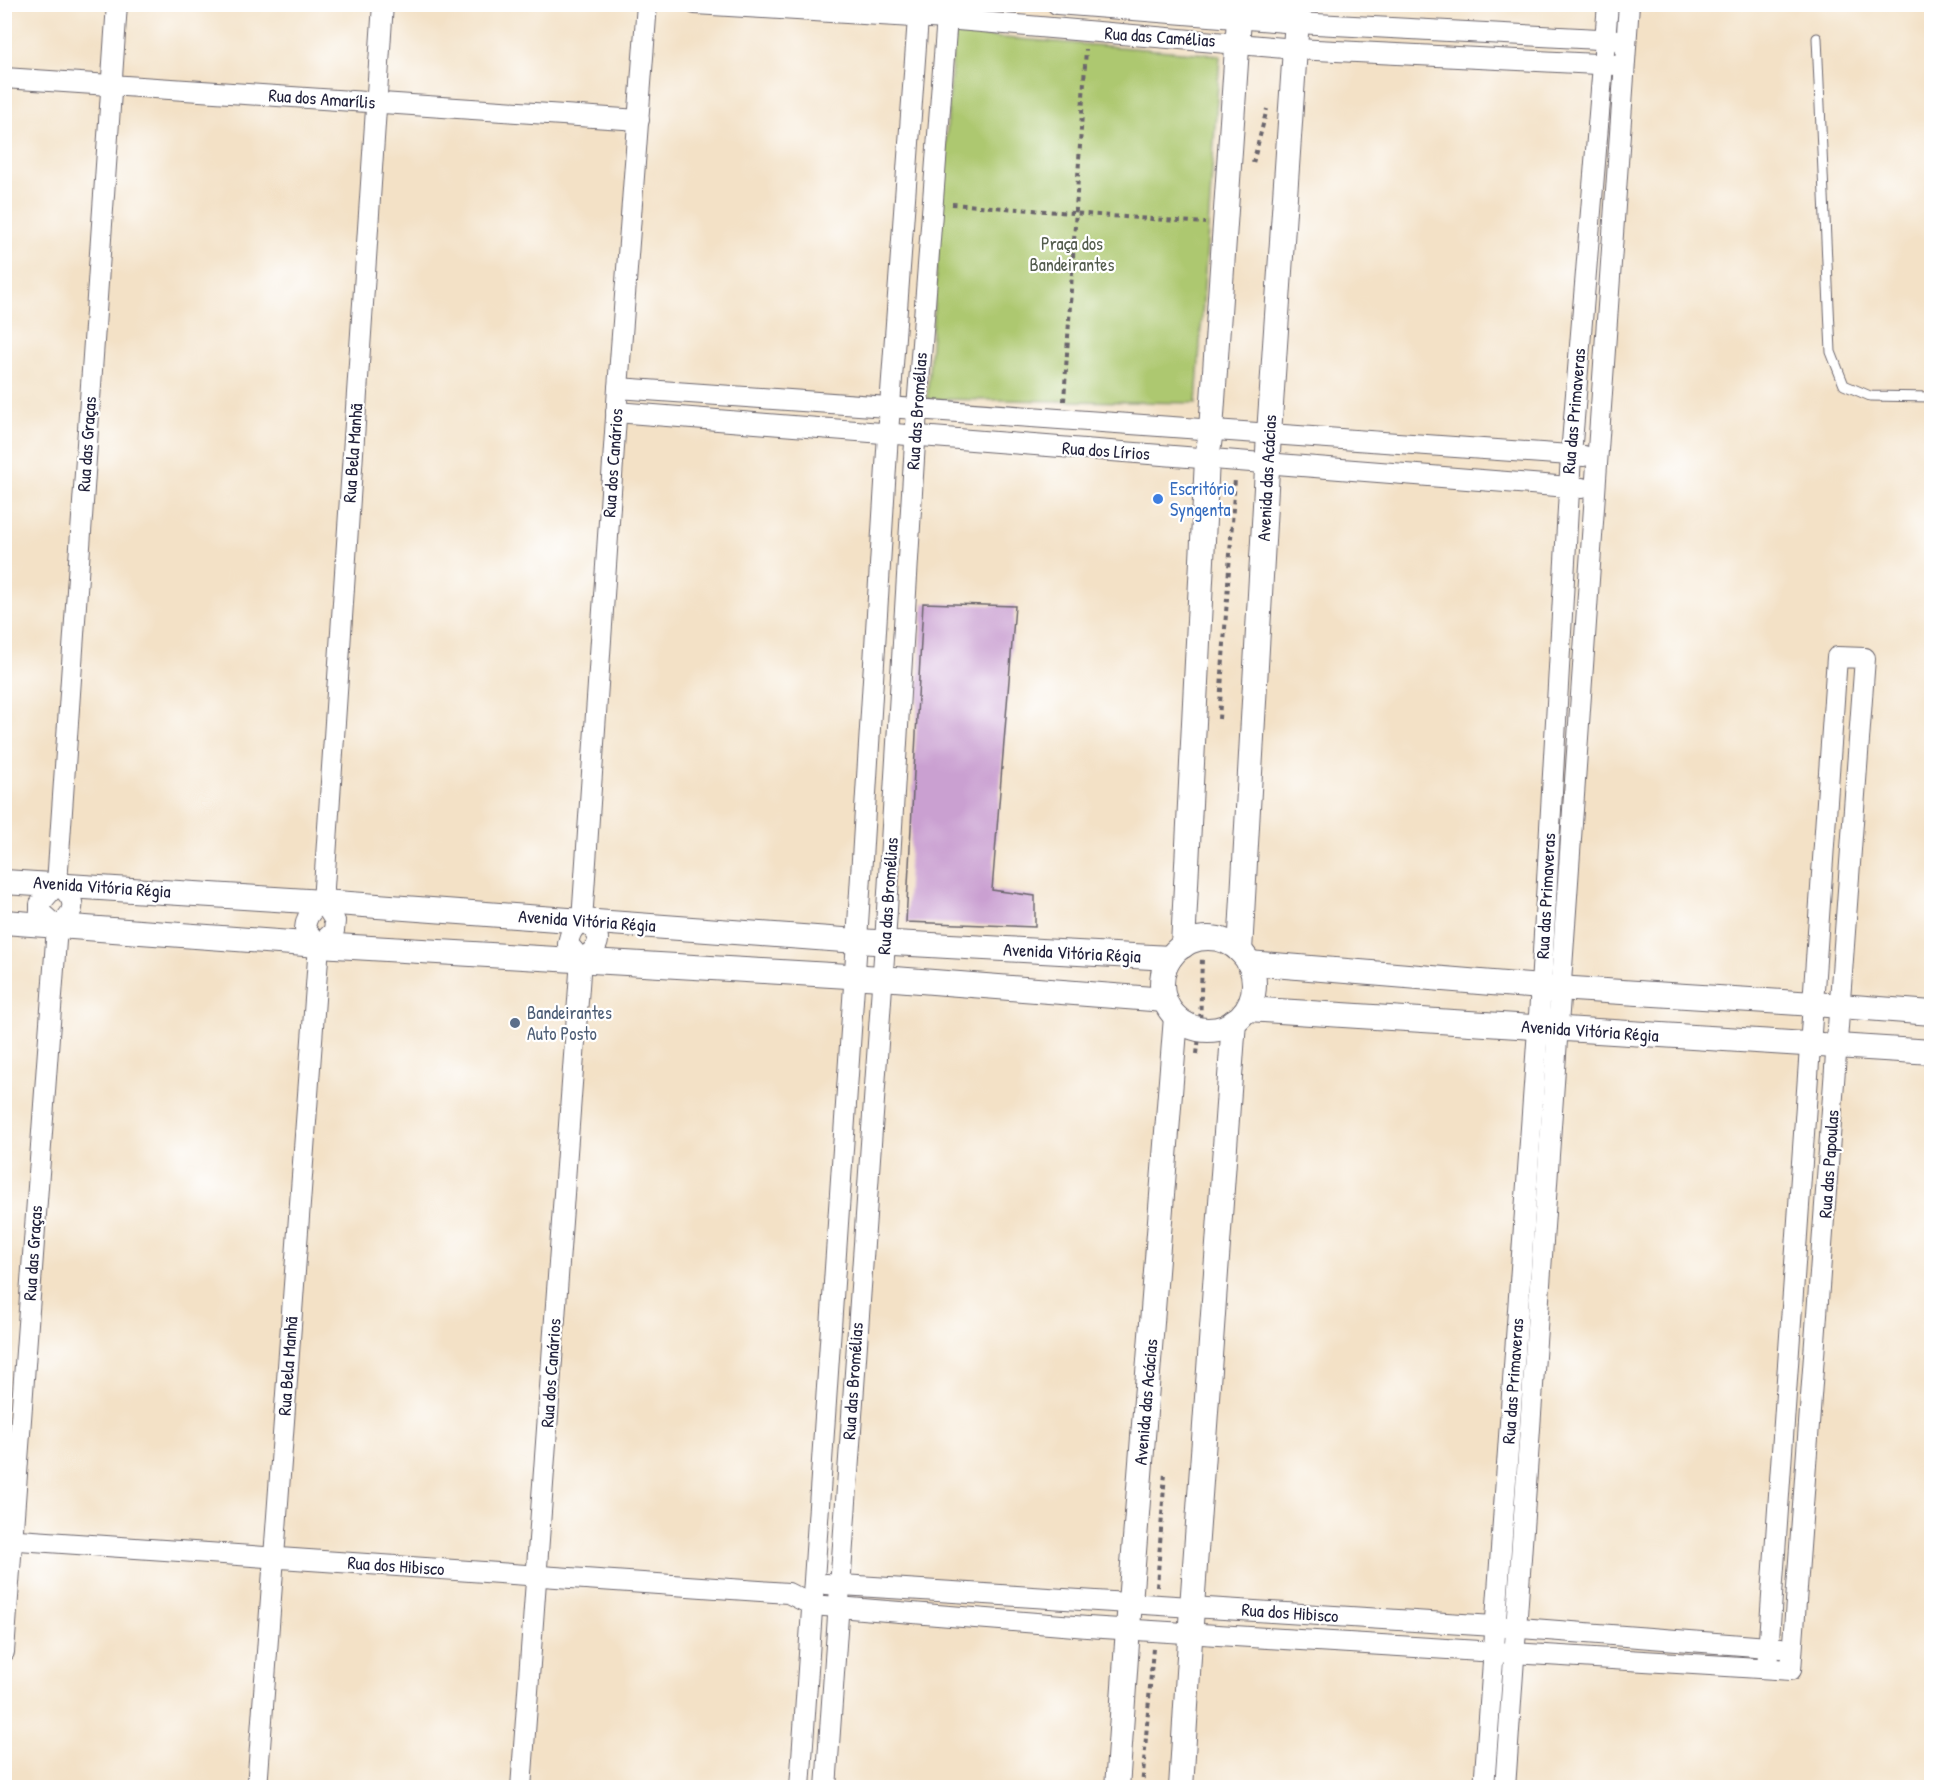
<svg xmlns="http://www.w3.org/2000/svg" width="1936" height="1792" viewBox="0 0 1936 1792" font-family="'Patrick Hand',sans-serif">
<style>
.green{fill:#adc86f;stroke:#687555;stroke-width:1.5}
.building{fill:#caa0d1}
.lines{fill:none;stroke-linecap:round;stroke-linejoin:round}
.service-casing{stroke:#6b656c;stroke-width:11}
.minor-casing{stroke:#6b656c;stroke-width:22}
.tertiary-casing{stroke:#6b656c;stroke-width:26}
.path{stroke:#6b656c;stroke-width:4;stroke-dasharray:4.5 4.5;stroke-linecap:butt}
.service{stroke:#fff;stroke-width:9}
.minor{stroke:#fff;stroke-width:20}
.tertiary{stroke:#fff;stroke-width:24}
.shop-dot{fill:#3f7fe0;stroke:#fff;stroke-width:2}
.service-dot{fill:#5c6f8a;stroke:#fff;stroke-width:2}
.labels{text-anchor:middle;stroke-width:4.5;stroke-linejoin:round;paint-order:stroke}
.street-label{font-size:18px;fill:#22223b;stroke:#fff}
.park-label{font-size:18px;fill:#535c4d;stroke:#fff}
.shop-label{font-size:18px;fill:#366cbe;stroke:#fff;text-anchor:start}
.service-label{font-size:18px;fill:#4e5e75;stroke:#fff;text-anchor:start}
</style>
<rect width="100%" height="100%" fill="#fff"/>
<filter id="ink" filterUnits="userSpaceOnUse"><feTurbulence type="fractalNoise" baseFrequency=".0167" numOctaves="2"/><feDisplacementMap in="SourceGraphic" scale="12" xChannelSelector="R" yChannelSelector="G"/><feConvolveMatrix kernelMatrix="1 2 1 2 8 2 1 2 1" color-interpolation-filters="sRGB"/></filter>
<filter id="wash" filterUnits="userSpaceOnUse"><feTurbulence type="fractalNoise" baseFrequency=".008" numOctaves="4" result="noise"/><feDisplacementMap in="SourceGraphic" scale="24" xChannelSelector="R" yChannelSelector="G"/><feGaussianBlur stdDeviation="1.35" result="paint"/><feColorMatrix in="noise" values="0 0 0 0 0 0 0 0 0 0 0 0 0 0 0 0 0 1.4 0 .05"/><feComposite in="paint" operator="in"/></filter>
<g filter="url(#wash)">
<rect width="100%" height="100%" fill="#f3e1c6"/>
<!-- green -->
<path class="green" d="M954,34L1220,55L1196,403L927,399Z"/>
<g id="blocks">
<!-- building -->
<path class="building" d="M923,603L1015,606L992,890L1035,896V927L906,922Z"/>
</g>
</g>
<g filter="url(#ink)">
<use href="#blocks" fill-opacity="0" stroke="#6b656c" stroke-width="1.5"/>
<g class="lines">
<defs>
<path id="service" d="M1817,38L1831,352L1844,385L1870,396L1932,397"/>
<g id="minor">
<path d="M695,4L946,19L1296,49L1617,65"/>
<path d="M1057,4L1297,23L1618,40"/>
<path d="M4,78L639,120"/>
<path d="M618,388L1584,456"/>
<path d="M616,412L1582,488"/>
<path d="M57,884L117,4"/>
<path d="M323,902L383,4"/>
<path d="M582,921L618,388L647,4"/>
<path d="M57,927L40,912V904L57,884"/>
<path d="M57,927C77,911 78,900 57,884"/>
<path d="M319,945L305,929C306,915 312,910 323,902"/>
<path d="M319,945L334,931L335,921L323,902"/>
<path d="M581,959C602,947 605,934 582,921"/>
<path d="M581,959L568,944C570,932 573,928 582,921"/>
<path d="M4,1539L788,1593L812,1605L1087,1627L1791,1670L1865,658L1837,657L1767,1668"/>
<path d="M826,1584L1494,1626L1781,1648"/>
<path d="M4,1652L57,927"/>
<path d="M257,1788L319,945"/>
<path d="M521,1788L581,959"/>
<path d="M800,1788L857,941L888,434L919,4"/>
<path d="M826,1788L885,943L917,409L948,4"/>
<path d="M1484,1788L1541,987L1571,455L1608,4"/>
<path d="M1505,1788L1629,4"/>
</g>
<g id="tertiary">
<path d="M4,882L323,902L857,941L1170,958"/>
<path d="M4,922L319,945L882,978L1165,1000"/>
<circle cx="1208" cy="984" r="46"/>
<path d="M1183,946L1207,459L1211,430L1240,4"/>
<path d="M1240,951L1269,434L1298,4"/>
<path d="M1249,963L1541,987L1814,1004L1932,1013"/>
<path d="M1248,1009L1932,1052"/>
<path d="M1117,1788L1128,1628L1176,1017"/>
<path d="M1181,1788L1192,1607L1234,1021"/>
</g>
</defs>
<!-- service casing -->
<use href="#service" class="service-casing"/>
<!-- minor casing -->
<use href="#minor" class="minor-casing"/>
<!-- tertiary casing -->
<use href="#tertiary" class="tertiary-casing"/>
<!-- path -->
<g class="path">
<path d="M1253,163L1267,109"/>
<path d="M952,204L1205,223"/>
<path d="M1064,401L1086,49"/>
<path d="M1219,719L1235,478"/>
<path d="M1197,1054L1200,1029L1202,957"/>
<path d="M1157,1587L1165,1472"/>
<path d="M1142,1788L1153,1648"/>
</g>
<!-- service -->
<use href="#service" class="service"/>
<!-- minor -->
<use href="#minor" class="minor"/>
<!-- tertiary -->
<use href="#tertiary" class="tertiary"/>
</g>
</g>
<!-- markers -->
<circle class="shop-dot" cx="1158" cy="499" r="6"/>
<circle class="service-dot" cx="515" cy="1023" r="6"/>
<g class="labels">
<!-- street labels -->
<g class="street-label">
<text transform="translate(1160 37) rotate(4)" y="6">Rua das Camélias</text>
<text transform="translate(322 99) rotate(4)" y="6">Rua dos Amarílis</text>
<text transform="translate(917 411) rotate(-86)" y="6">Rua das Bromélias</text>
<text transform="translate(1574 411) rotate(-85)" y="6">Rua das Primaveras</text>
<text transform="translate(87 444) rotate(-86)" y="6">Rua das Graças</text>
<text transform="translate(1106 451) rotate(4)" y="6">Rua dos Lírios</text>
<text transform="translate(353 453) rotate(-86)" y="6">Rua Bela Manhã</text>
<text transform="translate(613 463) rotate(-86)" y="6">Rua dos Canários</text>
<text transform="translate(1267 478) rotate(-87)" y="6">Avenida das Acácias</text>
<text transform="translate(102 887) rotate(4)" y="6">Avenida Vitória Régia</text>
<text transform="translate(888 896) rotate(-86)" y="6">Rua das Bromélias</text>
<text transform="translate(1546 896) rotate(-87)" y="6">Rua das Primaveras</text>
<text transform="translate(587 921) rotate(4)" y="6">Avenida Vitória Régia</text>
<text transform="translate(1072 953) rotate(3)" y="6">Avenida Vitória Régia</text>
<text transform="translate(1590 1031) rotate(4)" y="6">Avenida Vitória Régia</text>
<text transform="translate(1829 1164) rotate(-86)" y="6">Rua das Papoulas</text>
<text transform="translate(33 1253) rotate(-86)" y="6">Rua das Graças</text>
<text transform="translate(288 1366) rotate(-86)" y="6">Rua Bela Manhã</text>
<text transform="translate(551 1373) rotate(-86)" y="6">Rua dos Canários</text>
<text transform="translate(853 1381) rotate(-86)" y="6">Rua das Bromélias</text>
<text transform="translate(1513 1381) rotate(-86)" y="6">Rua das Primaveras</text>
<text transform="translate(1146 1402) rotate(-85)" y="6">Avenida das Acácias</text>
<text transform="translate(396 1566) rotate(4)" y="6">Rua dos Hibisco</text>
<text transform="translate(1290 1613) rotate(4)" y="6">Rua dos Hibisco</text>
</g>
<!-- park labels -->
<g class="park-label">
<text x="1072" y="250">Praça dos<tspan x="1072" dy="21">Bandeirantes</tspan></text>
</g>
<!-- shop labels -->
<g class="shop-label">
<text x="1170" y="495">Escritório<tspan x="1170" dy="21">Syngenta</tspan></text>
</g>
<!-- service labels -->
<g class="service-label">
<text x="527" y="1019">Bandeirantes<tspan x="527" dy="21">Auto Posto</tspan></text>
</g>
</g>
<!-- margin -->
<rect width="1936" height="1792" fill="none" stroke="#fff" stroke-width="24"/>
</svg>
